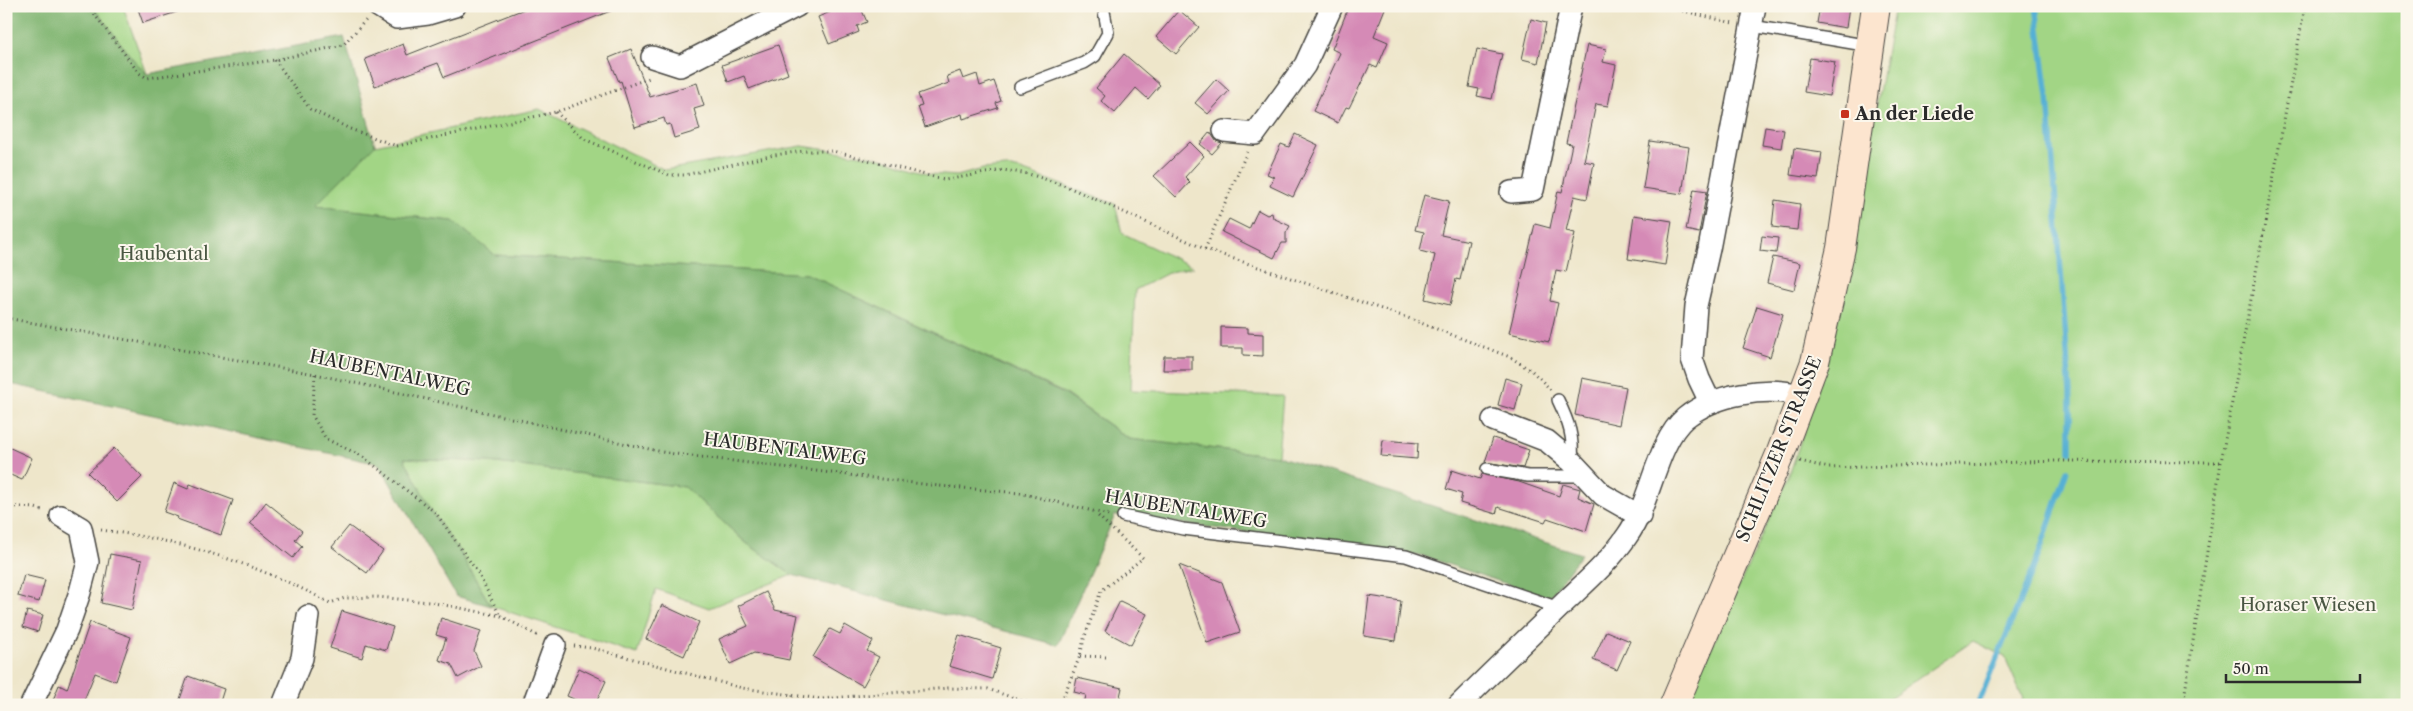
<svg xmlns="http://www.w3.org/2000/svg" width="2413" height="711" viewBox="0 0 2413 711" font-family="'Libre Caslon Text',serif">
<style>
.green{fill:#a2d585;stroke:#668058}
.forest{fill:#81b672;stroke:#56704e}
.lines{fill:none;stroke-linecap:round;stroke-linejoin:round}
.stream{stroke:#57b0d4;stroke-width:5.5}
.building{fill:#d58ab6}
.lane-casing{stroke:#484743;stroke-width:14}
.street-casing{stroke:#484743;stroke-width:24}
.secondary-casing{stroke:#484743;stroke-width:30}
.path{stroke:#484743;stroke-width:3;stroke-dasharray:1 4;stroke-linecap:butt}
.lane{stroke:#fff;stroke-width:11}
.street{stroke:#fff;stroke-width:21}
.secondary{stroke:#fce5cf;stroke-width:28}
.poi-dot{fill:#c8321e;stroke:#fbf7ec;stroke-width:2}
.labels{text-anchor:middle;stroke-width:4;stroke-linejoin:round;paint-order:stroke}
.poi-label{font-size:18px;font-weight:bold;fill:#2b2b2b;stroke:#fbf7ec;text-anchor:start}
.park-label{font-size:18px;fill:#495642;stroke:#fbf7ec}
.street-label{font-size:18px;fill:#2b2b2b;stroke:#fbf7ec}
</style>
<rect width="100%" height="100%" fill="#fbf7ec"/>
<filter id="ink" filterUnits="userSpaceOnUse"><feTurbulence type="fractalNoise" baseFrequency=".02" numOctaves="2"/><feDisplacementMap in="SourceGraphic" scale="10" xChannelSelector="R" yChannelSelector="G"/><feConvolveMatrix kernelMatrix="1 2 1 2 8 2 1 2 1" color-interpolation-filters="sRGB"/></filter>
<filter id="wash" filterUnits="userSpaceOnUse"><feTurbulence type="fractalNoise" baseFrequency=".0096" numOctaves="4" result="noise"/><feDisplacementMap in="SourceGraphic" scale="20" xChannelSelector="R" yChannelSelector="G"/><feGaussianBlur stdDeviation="1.12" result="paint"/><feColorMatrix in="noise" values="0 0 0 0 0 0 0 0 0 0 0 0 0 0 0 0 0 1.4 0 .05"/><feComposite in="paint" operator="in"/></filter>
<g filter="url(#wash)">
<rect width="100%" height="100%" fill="#eee6ca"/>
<!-- green -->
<g class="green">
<path d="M92,6H123L147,74C126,54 111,28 92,6Z"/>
<path d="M1895,6H2407V705H2018L2023,699L2005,657L1973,641L1879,705H1694L1687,702L1791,470L1833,343Z"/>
<path d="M539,109L665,170L802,146L881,158L930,174L957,176L983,169L1006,167L1021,170L1115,204L1122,233L1193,267L1170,272L1135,290L1131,390L1283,396L1278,456L1129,439L1064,393L807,274L495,255L452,221L314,206L375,145Z"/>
<path d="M403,458L489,462L685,487L745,542L792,575L709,608L656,589L637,654L491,606L459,551L434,515Z"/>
</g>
<!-- forest -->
<path class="forest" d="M6,6H92C111,28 126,54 147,74L344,37L375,145L315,206L453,221L495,255L807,274L1064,394L1129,439L1278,456L1581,554L1549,598L1420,555L1115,515L1058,645L792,575L745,542L685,487L489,462L404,458L434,515L459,551L491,606L456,596L379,464L6,383Z"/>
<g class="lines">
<!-- stream -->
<g class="stream">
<path d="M2036,6L2048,97L2070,393V452"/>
<path d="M1978,705L2039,554L2067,470"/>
</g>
</g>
<g id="blocks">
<!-- building -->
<g class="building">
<path d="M137,6H186V9L143,23Z"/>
<path d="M532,6L618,8L444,77L438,63L375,86L365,59L403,44L407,55Z"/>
<path d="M845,6H860L867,22L857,26L859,32L829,44L818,17Z"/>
<path d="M1349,6H1386L1374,36L1388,42L1377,68L1370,65L1349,108L1346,107L1338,123L1313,111L1340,53L1332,49Z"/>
<path d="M1820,6H1849L1846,28L1817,23Z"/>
<path d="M1179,10L1199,27L1176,54L1156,37Z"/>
<path d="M1531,19L1546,23L1538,63L1522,59Z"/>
<path d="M778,45L788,74L749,89L744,76L728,82L722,65Z"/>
<path d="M1587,45L1606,49L1603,62L1616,65L1608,106L1596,104L1584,161L1594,163L1587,199L1574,196L1566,231L1575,233L1566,272L1556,270L1550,301L1558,303L1549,342L1509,333L1535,224L1550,228L1558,191L1562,192L1572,144L1566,143Z"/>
<path d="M631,49L650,97L697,83L704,106L694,109L700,130L674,138L670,124L666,125L664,118L635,127L621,81L619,82L609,58Z"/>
<path d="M1477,49L1502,54L1492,99L1477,96L1479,89L1469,87Z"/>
<path d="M1124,54L1160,85L1148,99L1136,88L1115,113L1101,101L1105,96L1096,88Z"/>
<path d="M1810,58L1835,62L1829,96L1804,92Z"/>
<path d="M960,71L963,79L977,74L980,86L994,81L1001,101L996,103L998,108L963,119L962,114L925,127L918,107L922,106L918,94L949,83L947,76Z"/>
<path d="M1216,79L1229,91L1208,114L1195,103Z"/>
<path d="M1765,127L1784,130L1781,148L1762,145Z"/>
<path d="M1210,132L1216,141L1222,143L1212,154L1200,144Z"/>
<path d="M1295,134L1318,145L1293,197L1270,186L1274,177L1267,174L1281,144L1289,147Z"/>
<path d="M1650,141L1689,147L1682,194L1643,188Z"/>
<path d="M1190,142L1204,156L1185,177L1190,182L1176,197L1154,176Z"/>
<path d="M1794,148L1822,152L1818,179L1790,175Z"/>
<path d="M1694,189L1707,191L1699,233L1686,230Z"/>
<path d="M1424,195L1449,201L1441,235L1469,241L1460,280L1456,279L1450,305L1425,299L1435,255L1420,251L1424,232L1415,230Z"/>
<path d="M1775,200L1800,204L1797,230L1772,227Z"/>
<path d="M1258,210L1267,215L1272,213L1273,218L1290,226L1286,233V243H1282L1274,258L1222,232L1229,219L1249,229Z"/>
<path d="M1634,215L1672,221L1665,265L1628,259Z"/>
<path d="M1762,236L1778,238L1776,253L1760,251Z"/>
<path d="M1773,257L1800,263L1794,290L1767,283Z"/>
<path d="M1757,306L1783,314L1770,357L1743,348Z"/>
<path d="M1221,327L1248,328V333L1263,334V356L1243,355V348H1221Z"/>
<path d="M1164,356H1192V370H1163Z"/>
<path d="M1505,378L1522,383L1515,410L1498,405Z"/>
<path d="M1582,378L1626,387L1619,425L1575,415Z"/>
<path d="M1493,438L1529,450L1523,468L1485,462Z"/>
<path d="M1383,440L1418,443L1417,459L1381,456Z"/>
<path d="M6,446L32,458L22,480L6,473Z"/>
<path d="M114,448L142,477L117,502L88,473Z"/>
<path d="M1452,470L1480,479L1482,474L1519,482L1559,496L1563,484L1580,489L1578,497L1594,504L1586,531L1547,518L1545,522L1498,507L1496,514L1460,503L1462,494L1446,489Z"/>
<path d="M174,483L188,489L190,484L233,500L221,535L177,519L178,517L164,512Z"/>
<path d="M266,502L302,531L295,540L302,546L293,558L250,523Z"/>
<path d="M349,526L383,551L367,573L332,547Z"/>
<path d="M110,554L142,560L132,610L101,603Z"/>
<path d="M1179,565L1222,582L1240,632L1207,643Z"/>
<path d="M24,575L45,580L39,602L18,596Z"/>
<path d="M766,592L775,610L798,615L789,660L754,653L730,664L719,639L748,626L738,606Z"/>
<path d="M1369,596L1401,601L1396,641L1364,636Z"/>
<path d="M1120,601L1147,614L1131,645L1105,631Z"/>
<path d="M662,605L699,622L684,656L646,639Z"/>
<path d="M27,611L43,615L38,632L23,627Z"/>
<path d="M342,611L393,627L386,650L366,644L362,658L330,648Z"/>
<path d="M441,618L481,631L474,651L481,666L458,678L451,664L439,660L446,638L436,635Z"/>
<path d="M90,622L131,637L116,681L95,673L82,705H51L59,685L67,689Z"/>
<path d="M845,625L873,641L867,651L879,657L863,686L813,657L830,629L840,634Z"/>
<path d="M1606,631L1630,641L1617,670L1593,660Z"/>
<path d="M959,635L1001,648L992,679L949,666Z"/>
<path d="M579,668L606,681L595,705H587L567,696Z"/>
<path d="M188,676L224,689L219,705H178Z"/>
<path d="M1077,678L1122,688L1118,705H1084L1086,695L1074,692Z"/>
</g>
</g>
</g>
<g filter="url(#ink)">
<use href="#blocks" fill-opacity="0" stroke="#484743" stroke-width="1"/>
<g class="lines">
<defs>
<g id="lane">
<path d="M1752,26L1870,46"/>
<path d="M1020,87L1084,63L1095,56L1108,33L1103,6"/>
<path d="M1558,400C1569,423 1574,437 1572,462"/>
<path d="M1487,469L1528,476H1585"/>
<path d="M1123,516L1183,529L1406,556L1559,608"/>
</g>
<g id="street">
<path d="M378,6L397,18L428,14L455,6"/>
<path d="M652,57L680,66L797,6"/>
<path d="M1224,131L1255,134L1305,65L1332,6"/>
<path d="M1511,192L1533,190L1571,6"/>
<path d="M1710,402L1699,379L1692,359L1696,306L1709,249L1755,6"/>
<path d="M1493,420L1547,441L1572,462L1603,495L1640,516"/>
<path d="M31,705L67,630L80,592L88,562L81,528L61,516"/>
<path d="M283,705L302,658L308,616"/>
<path d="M533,705L555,645"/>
<path d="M1459,705C1494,670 1530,636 1565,602C1587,581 1610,561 1627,536C1651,503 1656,443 1685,418C1715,394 1767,385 1804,396"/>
</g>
<path id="secondary" d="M1674,705L1781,452L1815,362L1841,248L1876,6"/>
</defs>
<!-- lane casing -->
<use href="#lane" class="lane-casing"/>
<!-- street casing -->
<use href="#street" class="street-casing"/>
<!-- secondary casing -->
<use href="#secondary" class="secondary-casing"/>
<!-- path -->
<g class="path">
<path d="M88,6L139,73L147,78L275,60L343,45L367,19"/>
<path d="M1663,6L1733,23"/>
<path d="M275,60L310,109L350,129L397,146L556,112L652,77"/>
<path d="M556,112L584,139L669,175H685L774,155L804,151H833L945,180L1003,170L1029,174L1066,186L1205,249L1408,318L1510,357L1532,371L1551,390"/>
<path d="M1205,249L1247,152"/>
<path d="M6,318L315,374L667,453L939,486L1020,493L1109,515"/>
<path d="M315,374L312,415L326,439L362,456L436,513L478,573L500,616"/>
<path d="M1800,461L1829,468L2058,461L2221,462"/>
<path d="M6,506L35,508L45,511"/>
<path d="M101,530C181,540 260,565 330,603L345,598L377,597L429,602L501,616L540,637"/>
<path d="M574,646L592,648L742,688L821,699L948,688L988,689L1022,701L1039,705"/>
<path d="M1080,656L1107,657"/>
<path d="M787,705L793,696"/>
<path d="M1060,705L1080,656L1084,639L1101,591L1143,558L1096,514"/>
<path d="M2183,705L2221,462L2305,6"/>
</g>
<!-- lane -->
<use href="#lane" class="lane"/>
<!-- street -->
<use href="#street" class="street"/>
<!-- secondary -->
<use href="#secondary" class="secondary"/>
</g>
</g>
<!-- markers -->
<rect class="poi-dot" x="1840" y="109" width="10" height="10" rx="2.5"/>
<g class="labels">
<!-- poi labels -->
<g class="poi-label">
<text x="1855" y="120">An der Liede</text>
</g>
<!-- park labels -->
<g class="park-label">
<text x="164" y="260">Haubental</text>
<text x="2308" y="611">Horaser Wiesen</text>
</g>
<!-- street labels -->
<g class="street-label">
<text transform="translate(390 373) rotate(12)" y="6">HAUBENTALWEG</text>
<text transform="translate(785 449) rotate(7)" y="6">HAUBENTALWEG</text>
<text transform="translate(1779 449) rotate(-68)" y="6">SCHLITZER STRASSE</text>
<text transform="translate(1186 509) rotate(9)" y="6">HAUBENTALWEG</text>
</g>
</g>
<!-- margin -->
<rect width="2413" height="711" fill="none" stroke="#fbf7ec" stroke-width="25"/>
<!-- scale -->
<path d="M2226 674v8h134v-8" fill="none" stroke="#2b2b2b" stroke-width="2.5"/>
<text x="2233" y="674" font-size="15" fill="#2b2b2b" stroke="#fbf7ec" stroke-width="4" paint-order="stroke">50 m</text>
</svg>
